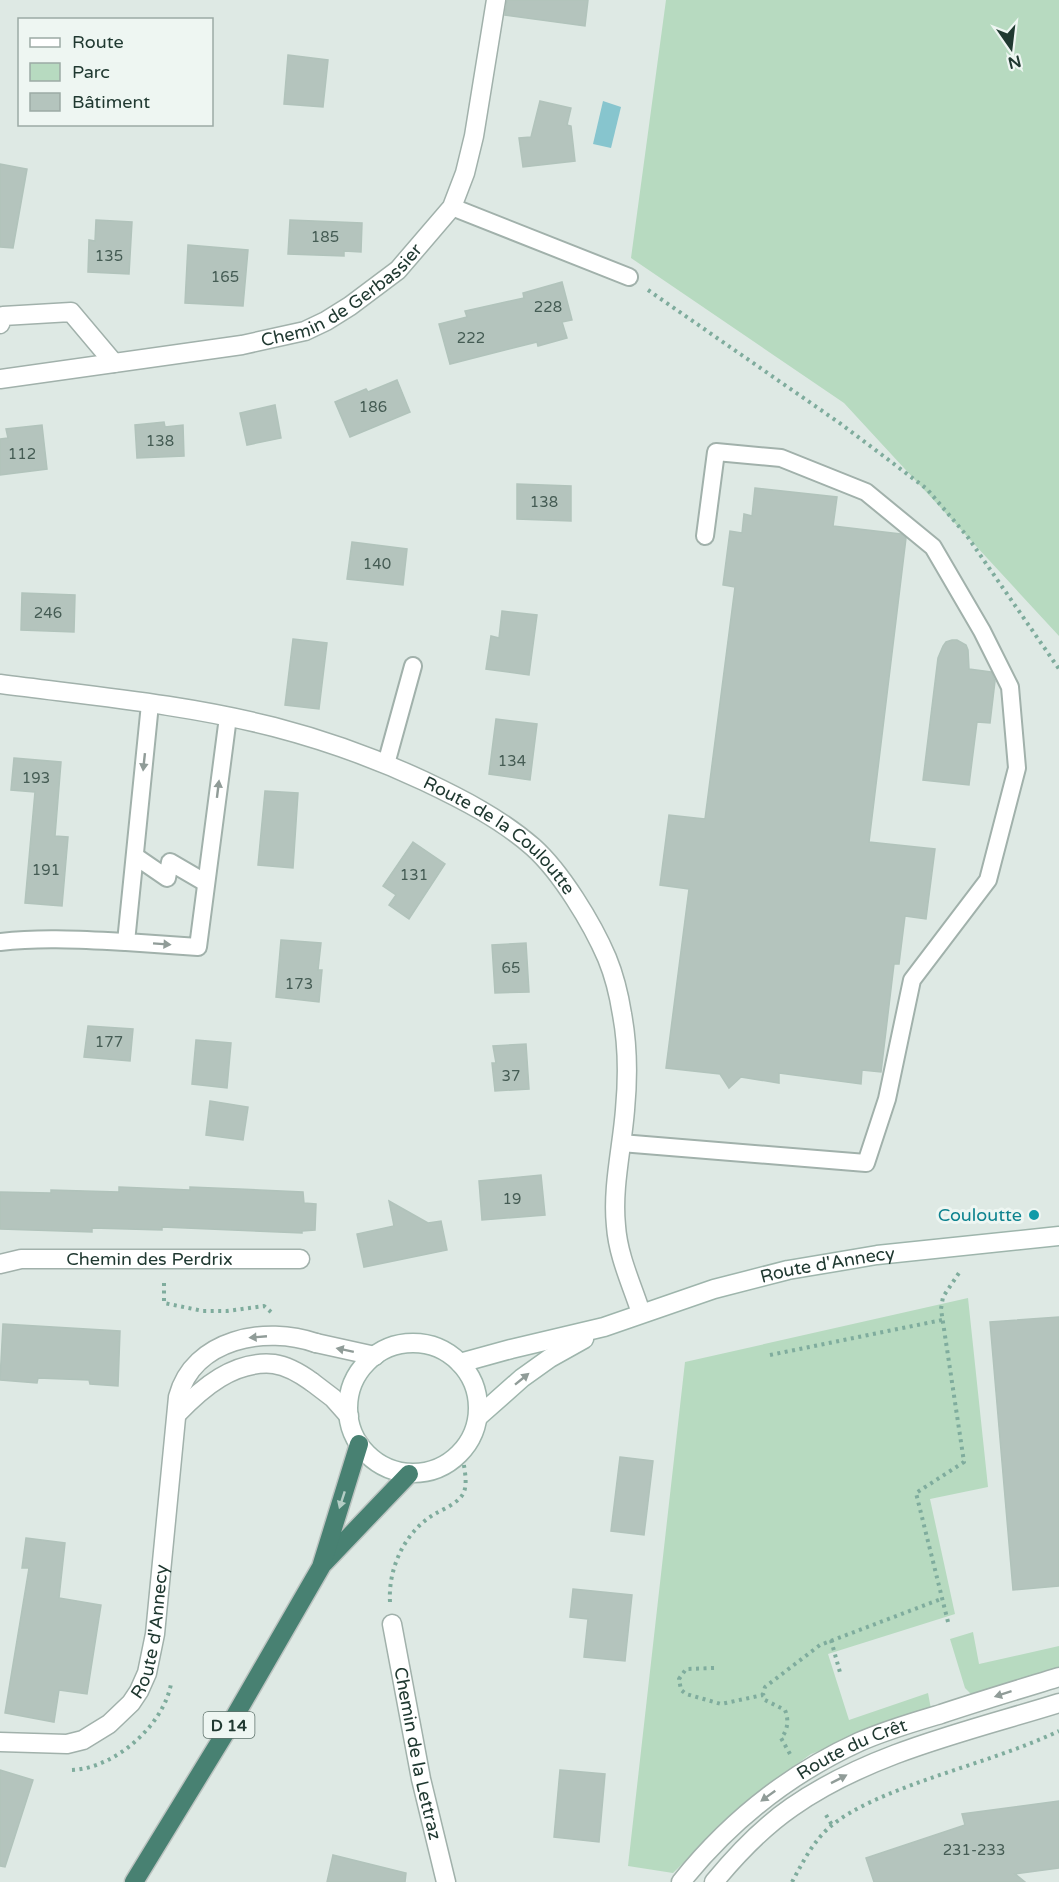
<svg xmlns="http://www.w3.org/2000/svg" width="1059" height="1882" viewBox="0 0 1059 1882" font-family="'Varela Round',sans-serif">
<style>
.green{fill:#b7dac0}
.water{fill:#87c5ce}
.building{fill:#b4c4bd;stroke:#b1c3bb;stroke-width:1.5}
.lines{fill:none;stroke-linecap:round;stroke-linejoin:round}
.service-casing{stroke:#a1b1ab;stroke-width:20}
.minor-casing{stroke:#a1b1ab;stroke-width:21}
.tertiary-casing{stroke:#a1b1ab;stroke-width:21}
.secondary-casing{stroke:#9eb5ac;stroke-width:21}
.trunk-casing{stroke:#bcc4c1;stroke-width:21}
.path{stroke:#7fac9d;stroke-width:4;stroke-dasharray:3 4.5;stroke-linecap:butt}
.service{stroke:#fff;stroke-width:16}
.minor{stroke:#fff;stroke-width:18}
.tertiary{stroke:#fff;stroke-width:18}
.secondary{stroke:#fff;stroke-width:18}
.trunk{stroke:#488172;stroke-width:18}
.oneway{fill:#909c98}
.oneway2{fill:#b4cdc5}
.culture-dot{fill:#0f9aa8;stroke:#eef6f2;stroke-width:2}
.labels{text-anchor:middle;stroke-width:6;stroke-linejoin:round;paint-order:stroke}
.number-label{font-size:15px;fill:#455c54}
.shield{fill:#eef6f2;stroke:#5e726b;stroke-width:1.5}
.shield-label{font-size:16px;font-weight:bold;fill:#203931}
.street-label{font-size:18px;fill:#203931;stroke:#eef6f2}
.culture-label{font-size:18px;fill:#0d838f;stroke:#eef6f2;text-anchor:end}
</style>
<rect width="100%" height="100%" fill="#dee9e4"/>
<!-- green -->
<g class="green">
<path d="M666,0H1059V636L844,403L631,258Z"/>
<path d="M968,1298L988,1487L930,1499L955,1614L828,1654L849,1720L928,1693L931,1709L811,1754L751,1797L673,1873L628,1866L685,1362Z"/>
<path d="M973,1632L979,1664L1059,1646V1667L974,1697L965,1688L950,1639Z"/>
</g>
<!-- water -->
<path class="water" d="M603,101L621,107L611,148L593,144Z"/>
<!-- building -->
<g class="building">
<path d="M507,0H588L585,26L505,15Z"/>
<path d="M288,55L328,60L323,107L284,104Z"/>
<path d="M540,101L571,108L567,125L571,126L575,161L523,167L519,138L531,137Z"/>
<path d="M0,164L27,169L13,248L0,247Z"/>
<path d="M96,220L132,222L129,274L88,272L89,240L95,241Z"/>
<path d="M290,220L362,223L361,252L344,251V256L288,254Z"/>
<path d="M188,245L248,250L243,306L185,303Z"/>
<path d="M562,282L572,320L562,322L567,338L538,346L537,342L450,364L439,324L467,317L465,311L524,298L523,293Z"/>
<path d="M397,380L410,412L350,437L335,402L366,389L368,392Z"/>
<path d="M275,405L281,438L247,445L240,413Z"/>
<path d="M164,422L165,427L183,425L184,456L137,458L135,425Z"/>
<path d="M42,425L47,469L0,475V439L8,438L6,429Z"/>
<path d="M517,484L571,486V521L517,519Z"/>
<path d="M755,488L837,497L833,526L901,534L906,538L869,842L935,849L926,919L905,916L899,964H894L881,1072L862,1070L861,1084L779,1073V1083L741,1077L729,1088L720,1074L666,1068L689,889L660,885L669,815L705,819L735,587L723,585L730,531L742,533L744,514L752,516Z"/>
<path d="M352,542L407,549L403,585L347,579Z"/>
<path d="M22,593L75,595L74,632L21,630Z"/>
<path d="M502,611L537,615L529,675L486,669L491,636L499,638Z"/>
<path d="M293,639L327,643L319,709L285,705Z"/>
<path d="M952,640H957L966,645L968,650L969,669L991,672L995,681L990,723L977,722L969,785L923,780L938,658L943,646L946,642Z"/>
<path d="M496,719L537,724L530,780L489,774Z"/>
<path d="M14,758L61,762L55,836L68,837L62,906L25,903L35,792L11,790Z"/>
<path d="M265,791L298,793L293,868L258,865Z"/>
<path d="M413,842L445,864L409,919L389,905L396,895L383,886Z"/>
<path d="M281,940L321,943L318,970H322L319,1002L276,997Z"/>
<path d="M526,943L529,992L495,993L492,945Z"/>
<path d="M88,1026L133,1029L130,1061L84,1057Z"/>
<path d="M196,1040L231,1043L227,1088L192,1084Z"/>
<path d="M526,1044L529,1089L495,1091L492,1063H496L493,1046Z"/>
<path d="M210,1101L248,1107L243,1140L206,1135Z"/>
<path d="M541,1175L545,1215L482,1220L479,1181Z"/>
<path d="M119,1187L190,1190V1187L239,1189L303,1192L304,1203L316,1204L315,1230L302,1231V1233L162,1227V1230L92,1228V1232L0,1229V1192L51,1193V1190L119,1192Z"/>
<path d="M389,1201L428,1223L441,1221L447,1250L364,1267L357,1234L394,1226Z"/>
<path d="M1059,1317V1586L1013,1590L990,1322Z"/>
<path d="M3,1324L120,1331L118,1386L90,1384L89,1380L38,1378L37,1383L0,1380Z"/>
<path d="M620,1457L653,1461L644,1535L611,1531Z"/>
<path d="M26,1538L65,1543L59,1598L101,1605L87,1694L59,1690L54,1722L5,1713L29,1568H22Z"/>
<path d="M573,1589L632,1595L625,1661L584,1657L588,1619L570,1617Z"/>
<path d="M0,1770L33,1780L5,1867L0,1866Z"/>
<path d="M560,1770L605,1774L599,1842L554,1837Z"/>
<path d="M1059,1801V1868L1015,1874L1025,1882H874L866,1858L965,1825L962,1814Z"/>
<path d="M333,1855L406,1873L405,1882H327Z"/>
</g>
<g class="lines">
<defs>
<g id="service">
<path d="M452,207L629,277"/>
<path d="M150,704L126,942L198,947L228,717"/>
<path d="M386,764L413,666"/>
<path d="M135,856L167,878L170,862L206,883"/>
<path d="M0,942C42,937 84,940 126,942"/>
<path d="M621,1143L866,1163L887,1099L912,980L988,880L1017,768L1010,687L982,631L933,547L866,492L781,458L716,452L705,536"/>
</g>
<g id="minor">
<path d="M0,324L3,316L71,312L114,363"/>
<path id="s1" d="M0,379L242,345L305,331L326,321L350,306L398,270L452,207L465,173L474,136L496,0"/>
<path id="s2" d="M0,684C91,696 184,704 274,727C324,740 377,759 424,781C462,799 501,819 533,847C561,872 592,923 607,958C614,975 619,995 622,1014C628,1046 628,1078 625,1110C622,1148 612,1188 616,1226C618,1256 632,1285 641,1313"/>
<path id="s3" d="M0,1264L21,1259H300"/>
<path d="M316,1343L375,1356"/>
<path d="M312,1382L333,1398L349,1416"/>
<path id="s4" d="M392,1624L421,1779L446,1882"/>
<path id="s5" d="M681,1882C729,1822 789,1774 859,1742C886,1730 914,1722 941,1714C980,1701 1020,1689 1059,1677"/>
<path d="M714,1882C737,1854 763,1827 792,1807C871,1752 969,1731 1059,1703"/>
</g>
<g id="tertiary">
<path d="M177,1414C202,1388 234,1360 274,1364C288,1366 301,1374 312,1382"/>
<path id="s6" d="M0,1742L67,1744L83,1740L109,1724L131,1703L139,1691L147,1673L155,1634L178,1397C193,1339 266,1325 316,1343"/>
</g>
<g id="secondary">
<circle cx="413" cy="1408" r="65"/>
<path id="s7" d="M460,1363L511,1349L604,1327L714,1289L788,1270L877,1255L1059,1236"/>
<path d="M478,1417L522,1378L550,1358L584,1339"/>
</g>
<g id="trunk">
<path d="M324,1563L409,1474"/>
<path d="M134,1882L224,1735L321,1567L359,1444"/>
</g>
</defs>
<!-- service casing -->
<use href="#service" class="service-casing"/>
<!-- minor casing -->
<use href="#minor" class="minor-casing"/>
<!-- tertiary casing -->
<use href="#tertiary" class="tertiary-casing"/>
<!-- secondary casing -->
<use href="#secondary" class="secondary-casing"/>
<!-- trunk casing -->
<use href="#trunk" class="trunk-casing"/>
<!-- path -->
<g class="path">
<path d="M648,290L841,424L927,489L967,536L1059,669"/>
<path d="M164,1283V1303L203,1311H227L264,1306L271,1312"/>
<path d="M770,1355L942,1320"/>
<path d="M390,1602C388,1569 404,1533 433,1515C443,1509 457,1504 463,1494C469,1483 463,1464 462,1452"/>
<path d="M948,1622L916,1493L964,1462L941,1309L943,1297L961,1270"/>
<path d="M831,1640L841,1676"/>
<path d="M714,1668L686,1669L679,1679L681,1690L686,1694L721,1704L763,1695"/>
<path d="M790,1754L781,1738C788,1730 789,1720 785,1710L765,1700L763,1694L765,1687L820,1645L941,1599"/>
<path d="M72,1770C115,1768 163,1726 171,1684"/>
<path d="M826,1815L832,1825"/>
<path d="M792,1882C803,1862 813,1841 831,1826C852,1808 890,1793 917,1783C964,1766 1014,1752 1059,1731"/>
</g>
<!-- service -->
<use href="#service" class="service"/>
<!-- minor -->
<use href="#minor" class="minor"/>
<!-- tertiary -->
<use href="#tertiary" class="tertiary"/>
<!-- secondary -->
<use href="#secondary" class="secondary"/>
<!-- trunk -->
<use href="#trunk" class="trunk"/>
</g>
<!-- one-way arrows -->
<defs><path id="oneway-solid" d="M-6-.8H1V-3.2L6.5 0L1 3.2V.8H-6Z" transform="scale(1.5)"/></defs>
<g class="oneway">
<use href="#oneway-solid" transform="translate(144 762) rotate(96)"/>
<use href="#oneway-solid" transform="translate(218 789) rotate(-83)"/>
<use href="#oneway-solid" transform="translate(162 944) rotate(4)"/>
<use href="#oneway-solid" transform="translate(258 1337) rotate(175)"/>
<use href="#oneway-solid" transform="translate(345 1350) rotate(-168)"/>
<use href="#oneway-solid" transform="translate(522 1379) rotate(-39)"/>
<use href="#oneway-solid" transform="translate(1003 1694) rotate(162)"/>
<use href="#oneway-solid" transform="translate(839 1779) rotate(-27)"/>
<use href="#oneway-solid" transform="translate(768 1796) rotate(144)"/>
</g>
<use class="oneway2" href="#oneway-solid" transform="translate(342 1500) rotate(108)"/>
<!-- markers -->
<circle class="culture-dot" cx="1034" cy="1215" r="6"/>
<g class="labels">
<!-- number labels -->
<g class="number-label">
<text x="325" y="242">185</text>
<text x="109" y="261">135</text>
<text x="225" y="282">165</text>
<text x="548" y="312">228</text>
<text x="471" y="343">222</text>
<text x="373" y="412">186</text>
<text x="160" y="446">138</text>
<text x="22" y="459">112</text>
<text x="544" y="507">138</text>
<text x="377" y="569">140</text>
<text x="48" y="618">246</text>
<text x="512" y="766">134</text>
<text x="36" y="783">193</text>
<text x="46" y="875">191</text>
<text x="414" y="880">131</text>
<text x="511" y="973">65</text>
<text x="299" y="989">173</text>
<text x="109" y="1047">177</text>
<text x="511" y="1081">37</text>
<text x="512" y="1204">19</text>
<text x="974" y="1855">231-233</text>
</g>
<!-- shield labels -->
<rect class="shield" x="203.5" y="1712" width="51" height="26" rx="4.5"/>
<g class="shield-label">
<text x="229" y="1731">D 14</text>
</g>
<!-- street labels -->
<g class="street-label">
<text dy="6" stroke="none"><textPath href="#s1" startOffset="358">Chemin de Gerbassier</textPath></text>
<text dy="6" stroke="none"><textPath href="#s2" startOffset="531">Route de la Couloutte</textPath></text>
<text dy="6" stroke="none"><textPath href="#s3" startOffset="150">Chemin des Perdrix</textPath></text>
<text dy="6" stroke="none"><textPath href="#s7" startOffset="381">Route d'Annecy</textPath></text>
<text dy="6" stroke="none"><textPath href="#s6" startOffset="220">Route d'Annecy</textPath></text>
<text dy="6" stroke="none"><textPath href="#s5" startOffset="219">Route du Crêt</textPath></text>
<text dy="6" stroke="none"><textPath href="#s4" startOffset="132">Chemin de la Lettraz</textPath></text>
</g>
<!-- culture labels -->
<g class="culture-label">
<text x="1022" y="1221">Couloutte</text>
</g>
</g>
<!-- legend -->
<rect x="18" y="18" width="195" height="108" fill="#eef6f2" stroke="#9caaa5" stroke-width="1.5"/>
<rect x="30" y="38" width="30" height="9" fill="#ffffff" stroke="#9caaa5" stroke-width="1.5"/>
<text x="72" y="48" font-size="18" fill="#203931">Route</text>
<rect x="30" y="63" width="30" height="18" fill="#b7dac0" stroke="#9caaa5" stroke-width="1.5"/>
<text x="72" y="78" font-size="18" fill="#203931">Parc</text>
<rect x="30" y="93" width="30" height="18" fill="#b4c4bd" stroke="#9caaa5" stroke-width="1.5"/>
<text x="72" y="108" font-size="18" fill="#203931">Bâtiment</text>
<!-- north arrow -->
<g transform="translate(1011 48) rotate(166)" stroke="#eef6f2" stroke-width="4.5" paint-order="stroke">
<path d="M0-4.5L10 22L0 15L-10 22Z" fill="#203931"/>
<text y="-9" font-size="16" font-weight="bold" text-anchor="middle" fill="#203931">N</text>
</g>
</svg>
